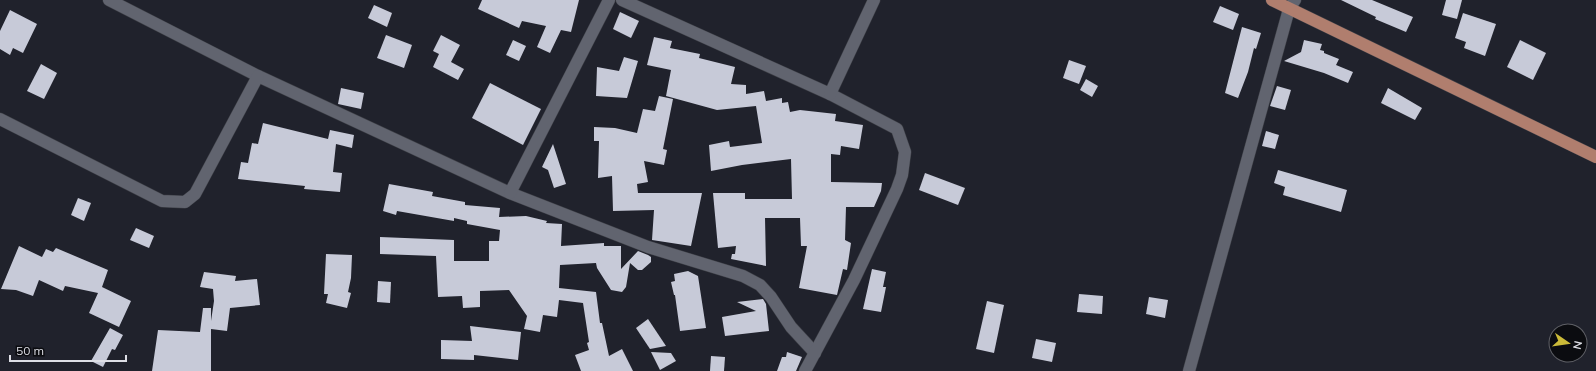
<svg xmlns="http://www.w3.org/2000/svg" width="1596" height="371" viewBox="0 0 1596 371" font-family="Mulish,sans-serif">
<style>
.building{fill:#c7cad8}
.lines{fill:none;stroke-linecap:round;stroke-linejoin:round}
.minor-casing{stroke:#3d3f46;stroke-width:13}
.major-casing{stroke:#3d3f46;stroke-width:13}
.minor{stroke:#61646f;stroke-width:12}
.major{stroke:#b07e6e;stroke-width:12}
</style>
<rect width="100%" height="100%" fill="#20222c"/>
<!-- building -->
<g class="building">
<path d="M482,0H579L571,32L561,30L550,53L537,47L546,26L522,21L519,28L478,9Z"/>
<path d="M1341,0H1372L1413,17L1406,32L1375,19L1376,17Z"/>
<path d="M1446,0H1462L1457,19L1442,15Z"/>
<path d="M374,5L392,13L387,27L368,18Z"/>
<path d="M1220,6L1239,14L1233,30L1213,22Z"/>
<path d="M10,10L37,24L23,53L13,48L10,55L0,49V31Z"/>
<path d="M620,12L639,21L631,38L613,29Z"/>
<path d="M1463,13L1496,24L1485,56L1464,48L1466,42L1455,38Z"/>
<path d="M1242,27L1261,33L1256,49L1254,48L1248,72L1238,98L1225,93Z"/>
<path d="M386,35L412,45L404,68L377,58Z"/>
<path d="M441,35L460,45L451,62L464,69L458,80L433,67L439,54L433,51Z"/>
<path d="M654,37L672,41L670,48L700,54L699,58L735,67L731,84L746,85V94L764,91L766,101L782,98V103L788,102L790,112L800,110L836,114L835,121L863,125L859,149L841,146L840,155L831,154V182L882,183L881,191L874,207H846L845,240L851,243L847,270L843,269L837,295L799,288L807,246H801L800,218H765L766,266L731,259L732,254H735L736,246L718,248L713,193H745V199H792L791,159L742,165L711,171L709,145L729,141L730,147L762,143L756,106L717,110L666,96L671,70L647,65Z"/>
<path d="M513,40L526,46L519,61L506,55Z"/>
<path d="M1304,40L1322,44L1320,50L1324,51V53L1339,59L1336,65L1353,72L1348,83L1324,73L1284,61L1301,52Z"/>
<path d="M1520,40L1546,53L1533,80L1507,67Z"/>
<path d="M624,57L638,61L627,98L596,96L597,67L619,71Z"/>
<path d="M1069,60L1086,66L1079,84L1063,78Z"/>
<path d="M41,64L57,73L44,99L27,91Z"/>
<path d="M1086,79L1098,86L1092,97L1080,90Z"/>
<path d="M490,83L541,109L523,145L472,118Z"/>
<path d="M1277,86L1291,90L1285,110L1270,106Z"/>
<path d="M341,88L364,93L361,109L338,104Z"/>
<path d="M1388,88L1422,108L1415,120L1381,103Z"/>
<path d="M659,96L673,99L663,149L667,150L664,165L644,161L648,182L637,184L638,193H702L691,246L652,240L654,210L613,211L612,176L598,178L599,141H594V127L615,128L637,133L643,109L655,111Z"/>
<path d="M263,123L328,139L330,130L354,135L352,148L336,144L333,172L342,173L340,192L304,189L305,186L238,179L241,162L248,163L252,143L258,144Z"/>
<path d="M1266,131L1279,135L1275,149L1262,146Z"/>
<path d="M553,144L566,184L554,188L548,170L542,167Z"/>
<path d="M1278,170L1347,190L1341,212L1283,195L1285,187L1274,183Z"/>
<path d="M925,173L965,188L958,205L919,190Z"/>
<path d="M389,184L433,192L432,196L465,202V205L500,208L499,217L526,216L547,221L546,223L562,224L561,246L604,243V246H621V269L638,251L648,255L651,257V262L642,270H638L630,263L626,287L622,292L611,290L597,268L596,263L560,265L559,288L596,292L600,323H602L609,356L622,349L633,371H581L575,355L589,350L587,343L589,342L583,303L559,300L557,317L543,315L540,332L524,329L527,316L509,290L480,291V307L463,308L462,296L438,297L436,256L380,254V237L454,240V261H489V241H499L500,230L467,224V221L454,218V221L397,211L396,215L383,211Z"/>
<path d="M78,198L91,203L84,221L71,215Z"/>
<path d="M136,228L154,236L149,248L130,240Z"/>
<path d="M19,246L42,257L46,249L53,252L56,248L108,270L102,287L131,301L119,327L89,313L98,293L65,286L63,291L39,280L33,296L16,290L1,289Z"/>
<path d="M326,254L352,255L351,278L348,292L351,293L347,308L326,303L328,294H324Z"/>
<path d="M872,269L886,272L883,287H886L881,312L863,309Z"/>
<path d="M688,271L698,276L706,328L680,331L675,295H674L671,282L675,281L674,274Z"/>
<path d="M204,272L236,276L235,281L257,279L260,305L230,308L227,331L211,329V371H152L158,330L200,332L203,308H211V321L214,301L213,289L200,287Z"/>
<path d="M378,281L391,282L390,303L377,302Z"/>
<path d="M1079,294L1103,296L1102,314L1077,312Z"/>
<path d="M1149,297L1168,300L1165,318L1146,314Z"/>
<path d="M763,299L766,304L769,331L725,336L722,317L756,311L737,302Z"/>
<path d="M987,301L1004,305L994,353L976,349Z"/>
<path d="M648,319L666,346L650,349L636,328Z"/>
<path d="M470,326L521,332L518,360L474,355V360L441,359V340L472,341Z"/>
<path d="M110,328L123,335L115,350L112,349L103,367L91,361Z"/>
<path d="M1036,339L1056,343L1052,362L1032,358Z"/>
<path d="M651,352L671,353L676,361L660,370Z"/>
<path d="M787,352L802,357L796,371H777L782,357H786Z"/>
<path d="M711,356L725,357L724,371H710Z"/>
</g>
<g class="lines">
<defs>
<g id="minor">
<path d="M109,0L258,76L510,193L648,247L743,276L760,285L771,297L791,327L815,353"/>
<path d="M622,0L830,94L897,129L905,152L902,175L897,189L854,280L805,371"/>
<path d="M830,94L874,0"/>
<path d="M0,119L162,201L185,202L195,194L258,76"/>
<path d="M510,193L609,0"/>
<path d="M1189,371L1289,9L1295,0"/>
</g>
<path id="major" d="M1272,0L1596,157"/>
</defs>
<!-- minor casing -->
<use href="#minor" class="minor-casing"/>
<!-- major casing -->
<use href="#major" class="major-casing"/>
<!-- minor -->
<use href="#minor" class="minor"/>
<!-- major -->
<use href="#major" class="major"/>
</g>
<!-- north arrow -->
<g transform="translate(1568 343) rotate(103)"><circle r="19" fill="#0b0c10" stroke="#5f6066"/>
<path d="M0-3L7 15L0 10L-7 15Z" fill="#cbba39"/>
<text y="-6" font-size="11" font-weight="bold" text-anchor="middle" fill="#dedfe6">N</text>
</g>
<!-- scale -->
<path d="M10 355v6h116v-6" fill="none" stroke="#dedfe6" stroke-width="2"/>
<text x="16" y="355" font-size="12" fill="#dedfe6" stroke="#0b0c10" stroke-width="3" paint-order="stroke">50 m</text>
</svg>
